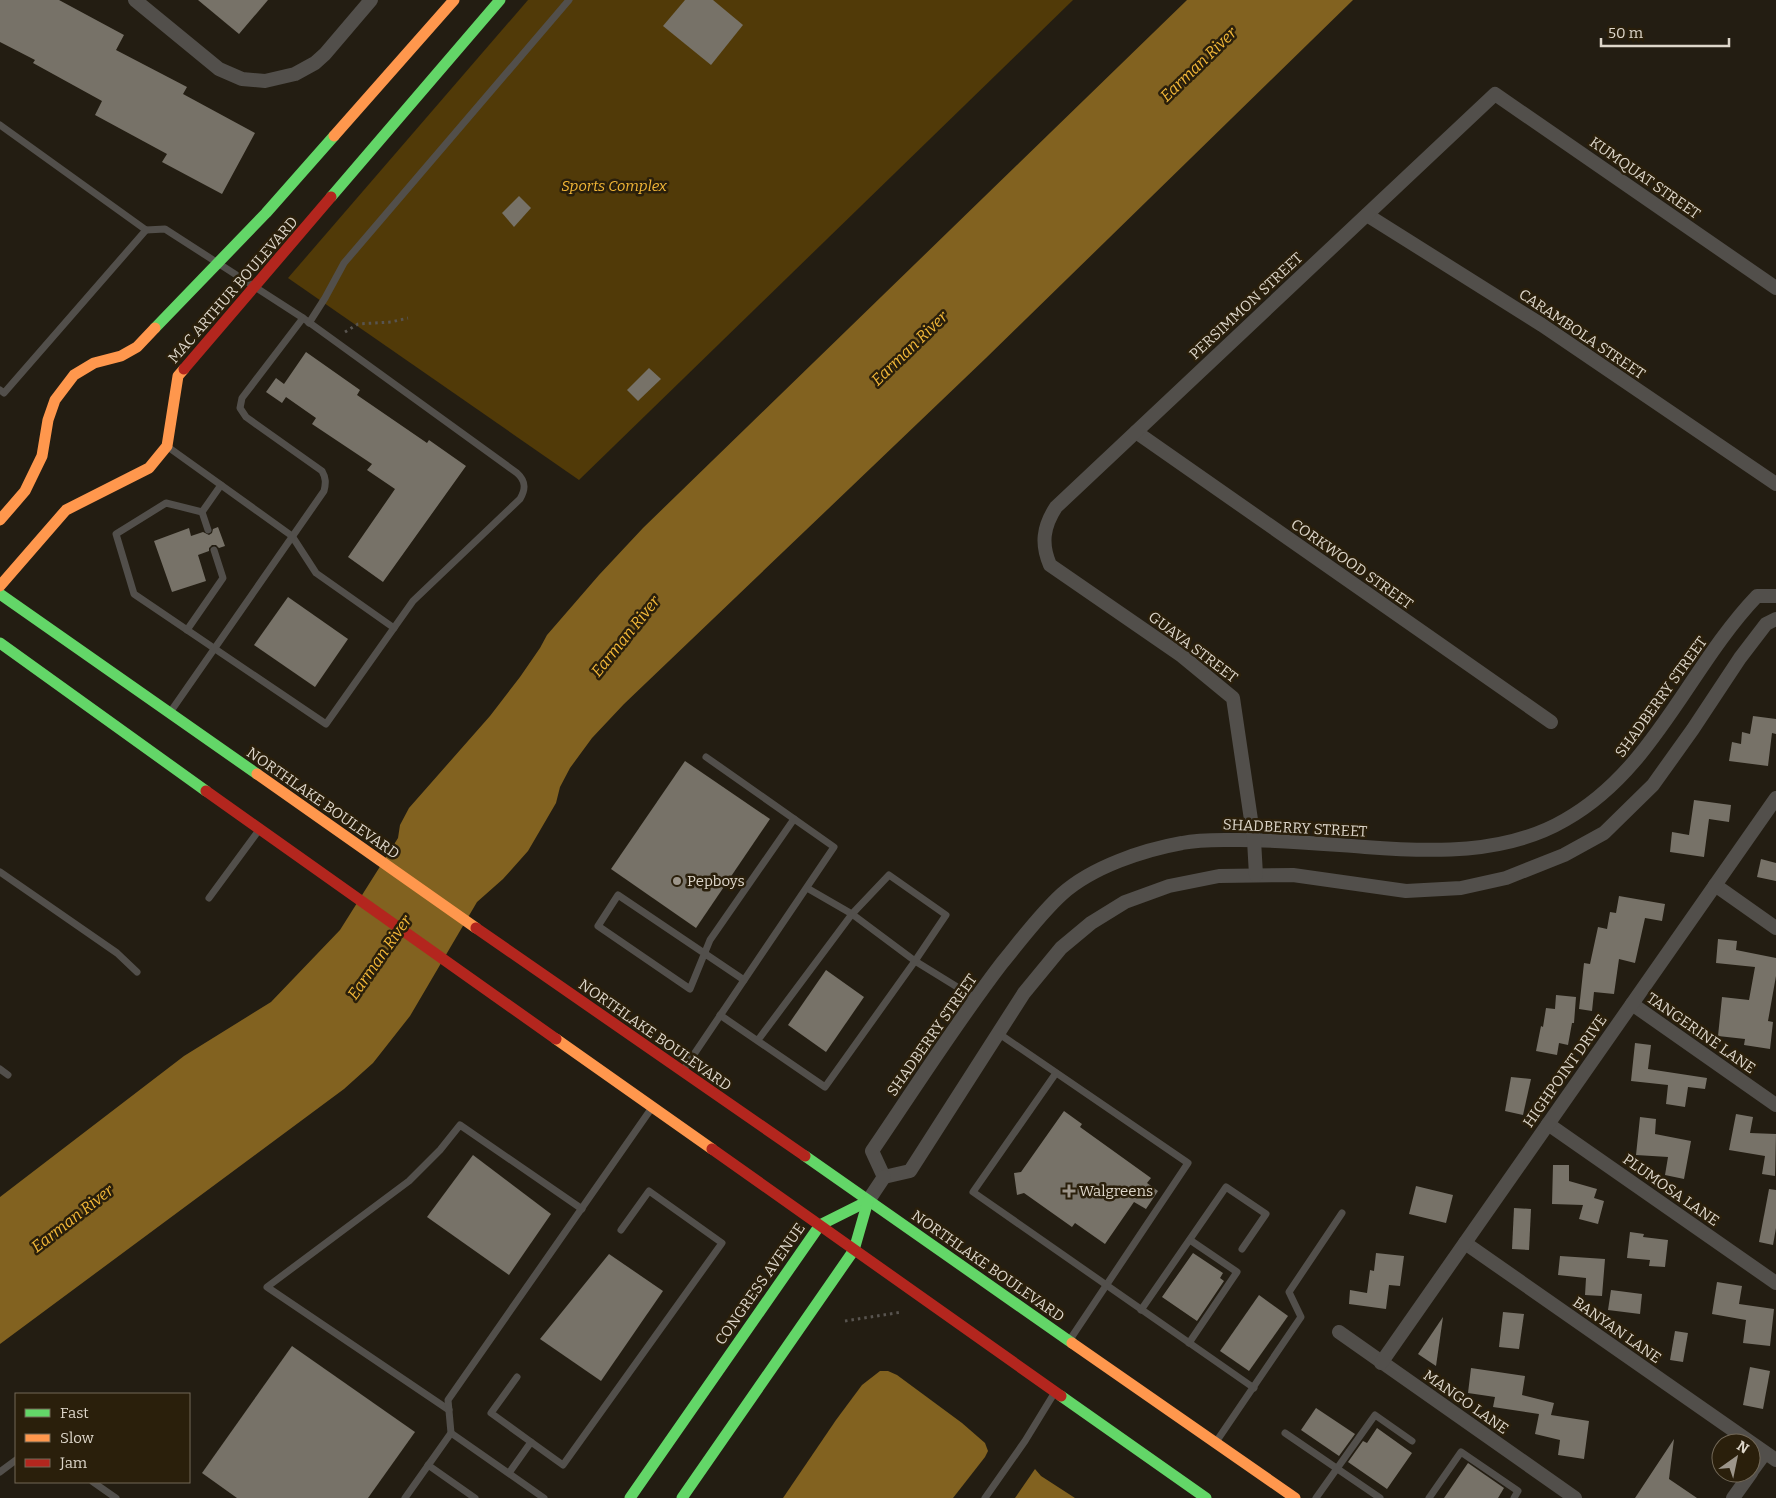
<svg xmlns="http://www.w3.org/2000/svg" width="1776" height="1498" viewBox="0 0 1776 1498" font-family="Bitter,serif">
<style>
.green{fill:#513a08}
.water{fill:#826220}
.building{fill:#777268}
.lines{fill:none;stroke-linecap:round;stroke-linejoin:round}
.path{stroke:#58544f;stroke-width:3;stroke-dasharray:2.5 4;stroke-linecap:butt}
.lane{stroke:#524f4b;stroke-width:7}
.street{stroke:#524f4b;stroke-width:14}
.fast{stroke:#63d668;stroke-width:11}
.slow{stroke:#ff974d;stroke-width:11}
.jam{stroke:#b3261e;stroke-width:11}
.poi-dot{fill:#9c958a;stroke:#2a1f0b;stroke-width:2}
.labels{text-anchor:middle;stroke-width:5;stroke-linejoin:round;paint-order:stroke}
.street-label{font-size:15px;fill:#ddd6ca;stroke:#2a1f0b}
.park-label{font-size:15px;font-style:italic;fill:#f3b737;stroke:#2a1f0b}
.poi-label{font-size:15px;fill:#ddd6ca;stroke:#2a1f0b;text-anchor:start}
.water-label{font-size:16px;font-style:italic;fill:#f4b939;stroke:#2a1f0b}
</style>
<rect width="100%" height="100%" fill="#231d12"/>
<!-- green -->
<path class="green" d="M528,0H1073L579,480L288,278Z"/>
<!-- water -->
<g class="water">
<path d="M1187,0H1353L986,358L624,704L592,738L570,768L560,787L556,803L528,851L503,879L477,902L410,1016L373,1063L344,1089L0,1344V1197L184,1056L271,1002L340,930L398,838L400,825L409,808L490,716L520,677L540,648L547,635L599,575L643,528Z"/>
<path d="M880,1371H888L897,1375L962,1423L985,1443L988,1451L985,1457L953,1498H783L836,1420L862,1385Z"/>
<path d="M1035,1469L1041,1476L1075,1498H1015Z"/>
</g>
<!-- building -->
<g class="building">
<path d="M0,0H59L124,35L116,50L187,87L183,94L255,133L222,194L162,162L167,154L95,115L102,101L33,63L35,60L0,42Z"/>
<path d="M198,0H268L239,34Z"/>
<path d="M685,0H713L743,25L711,65L663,26Z"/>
<path d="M519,196L531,208L514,227L502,213Z"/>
<path d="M306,352L360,390L357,395L427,443L429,440L466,466L383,582L348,557L395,489L367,470L372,464L312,424L316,418L286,397L282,403L266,392L276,378L284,384Z"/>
<path d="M649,368L661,379L638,401L627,390Z"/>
<path d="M218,527L225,546L219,548L216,545H212L209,548V551L198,555L206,581L172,592L154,541L189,528L191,536L203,532L209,535L212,533L213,529Z"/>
<path d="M288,597L348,639L315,687L254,645Z"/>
<path d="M1753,716L1776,719V734L1772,733L1768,766L1729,761L1732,742L1741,744L1742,732L1750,734Z"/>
<path d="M685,761L770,819L696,928L611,869Z"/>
<path d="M1694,800L1731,805L1729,822L1709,819L1704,857L1670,852L1672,832L1689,835Z"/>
<path d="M1761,859L1776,863V881L1757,877Z"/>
<path d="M1619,896L1665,904L1662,921L1645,918L1635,963L1619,959L1614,994L1594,992L1592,1011L1579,1009L1584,963L1590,964L1598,927L1607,929L1610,912L1616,913Z"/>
<path d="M1718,939L1737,941L1736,950L1776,958V976L1768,1021L1773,1022L1770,1049L1744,1045L1745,1039L1718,1036L1722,997L1749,1000L1755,967L1716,963Z"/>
<path d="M826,970L864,997L826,1052L788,1025Z"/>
<path d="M1556,995L1576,997L1574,1023H1572L1568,1045L1559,1043L1557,1055L1536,1051L1541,1026L1543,1027L1546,1008L1555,1009Z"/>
<path d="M1635,1043L1651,1045L1648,1069L1707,1078L1705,1089L1688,1087L1685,1107L1666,1104L1668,1085L1631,1081Z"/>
<path d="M1511,1077L1531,1079L1523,1115L1505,1111Z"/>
<path d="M1064,1111L1082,1124L1080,1127L1151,1178L1147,1183L1158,1191L1146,1209L1134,1202L1105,1244L1075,1223L1072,1227L1024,1193L1017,1195L1014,1173L1021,1172Z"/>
<path d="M1736,1114L1753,1117L1750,1133L1776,1134L1775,1176L1762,1174L1765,1156L1729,1150Z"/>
<path d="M1640,1117L1656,1119L1655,1134L1691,1141L1684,1179L1665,1175L1668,1157L1636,1155Z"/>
<path d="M473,1155L551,1214L509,1275L427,1217Z"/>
<path d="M1553,1165H1569V1181L1597,1189L1594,1198L1604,1201L1598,1224L1579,1219L1583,1205L1552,1204Z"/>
<path d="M1416,1186L1453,1195L1446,1223L1409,1214Z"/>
<path d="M1769,1189L1776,1190V1228L1773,1245L1759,1242Z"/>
<path d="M1514,1208L1531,1209L1529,1250L1512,1249Z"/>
<path d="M1630,1232L1644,1234L1643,1237L1668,1240L1665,1267L1649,1266L1650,1260L1627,1258Z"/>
<path d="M1193,1253L1223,1273L1220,1278L1224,1281L1197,1321L1162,1297Z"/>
<path d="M1376,1253L1404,1256L1400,1286L1389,1285L1386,1309L1349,1304L1350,1290L1367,1293L1370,1270L1374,1271Z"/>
<path d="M609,1254L663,1291L601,1381L540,1339Z"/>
<path d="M1560,1256L1605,1259L1602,1296L1585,1295L1586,1278L1558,1275Z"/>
<path d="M1717,1282L1742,1286L1739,1304L1774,1309L1770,1346L1743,1343L1746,1320L1712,1314Z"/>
<path d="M1611,1290L1642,1294L1640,1314L1608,1310Z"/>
<path d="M1259,1295L1288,1316L1249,1371L1220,1351Z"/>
<path d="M1503,1312L1524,1314L1519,1349L1499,1347Z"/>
<path d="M1443,1317L1436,1366L1418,1354Z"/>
<path d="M1675,1331L1688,1333L1683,1362L1670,1360Z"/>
<path d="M292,1346L415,1432L368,1498H237L202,1473Z"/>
<path d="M1750,1367L1770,1371L1763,1409L1743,1405Z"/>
<path d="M1471,1368L1525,1376L1522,1395L1554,1403L1551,1415L1589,1421L1584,1459L1558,1455L1560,1440L1535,1434L1539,1414L1493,1407L1495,1397L1468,1393Z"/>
<path d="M1316,1408L1355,1434L1339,1456L1301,1430Z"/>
<path d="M1377,1428L1412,1453L1387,1489L1348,1462L1363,1441L1367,1443Z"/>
<path d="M1674,1439L1669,1479L1697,1498H1635Z"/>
<path d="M1468,1463L1504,1488L1498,1498H1444Z"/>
</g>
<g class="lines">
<!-- path -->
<g class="path">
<path d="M345,332L358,324L391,322L408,318"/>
<path d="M845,1321L902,1312"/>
</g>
<!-- lane -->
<g class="lane">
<path d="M0,125L146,230L165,229L303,318L517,473C526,481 526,489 520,499L413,601L326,724L134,594L116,534L166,503L202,512L221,485"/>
<path d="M309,323L325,298L344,263L569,0"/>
<path d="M0,390L4,393L146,230"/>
<path d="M168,447L292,536L316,573L394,628"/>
<path d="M202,512L208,530"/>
<path d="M187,630L223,578L214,550"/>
<path d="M171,711L324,491C326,483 326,478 322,471L246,417L240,408L242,398L303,318"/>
<path d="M0,872L117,953L137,972"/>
<path d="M807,888L852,914L915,961L975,998"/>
<path d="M209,898L259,830"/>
<path d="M744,980L618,895L598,926L690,989L710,940L794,819"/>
<path d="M720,1015L825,1087L915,961L946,915L889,875L852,914L758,1040"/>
<path d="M998,1033L1188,1163L1069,1341"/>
<path d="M0,1069L8,1075"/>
<path d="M682,1072L834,847L706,757"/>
<path d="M1056,1073L973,1192L1254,1388"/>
<path d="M1141,1310L1226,1187L1266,1214L1242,1249"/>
<path d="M1189,1343L1237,1272L1190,1240"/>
<path d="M517,1377L491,1413L531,1442"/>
<path d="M449,1410L267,1287L409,1181L440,1150L460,1125L582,1209"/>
<path d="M451,1433L544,1498"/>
<path d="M1285,1433L1380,1498"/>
<path d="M1216,1442L1301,1317L1289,1292L1342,1213"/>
<path d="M428,1465L475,1498"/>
<path d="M0,1472L16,1460"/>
<path d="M509,1473L531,1442L563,1465L722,1243L649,1191L621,1230"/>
<path d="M93,1482L116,1498"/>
<path d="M405,1498L451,1433L448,1400L651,1109"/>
<path d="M985,1498L1025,1441L1055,1392"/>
<path d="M1316,1498L1375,1415L1412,1441"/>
<path d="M1429,1498L1461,1452L1518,1491L1514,1498"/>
</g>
<!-- street -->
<g class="street">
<path d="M135,0L219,69L242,79L265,81L295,74L315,63L325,54L371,0"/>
<path d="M1367,215L1542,325L1776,484"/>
<path d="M1136,432L1551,722"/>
<path d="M1776,596H1757C1689,667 1654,770 1565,820C1505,855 1431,852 1365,847C1323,844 1281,840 1239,840C1220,840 1201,839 1182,843C1143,850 1092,867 1062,894C1040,914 1021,940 1002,963C956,1023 915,1088 872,1151L884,1177L910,1171L1024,993L1061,948L1091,923L1125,902L1169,886L1219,876L1293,875L1406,891L1461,888L1506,878L1564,855L1604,833L1653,785L1693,729L1740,658L1766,624L1776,619"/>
<path d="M1256,875L1254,840L1233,698L1182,656L1050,565C1041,544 1043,527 1056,507L1495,94L1776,288"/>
<path d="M1715,885L1776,928"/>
<path d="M1632,1004L1776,1105"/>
<path d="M1548,1124L1776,1283"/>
<path d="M868,1201L884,1177"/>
<path d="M1465,1243L1776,1460"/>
<path d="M1339,1332L1575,1498"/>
<path d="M1381,1363L1776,798"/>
<path d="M1751,1472L1765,1453"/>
<path d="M1733,1498L1751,1473"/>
</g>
<!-- fast -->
<g class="fast">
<path d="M331,197L500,0"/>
<path d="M155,328L266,213L334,136"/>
<path d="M0,594L257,774"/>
<path d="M0,643L206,791"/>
<path d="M805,1156L1072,1343"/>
<path d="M1061,1396L1206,1498"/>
<path d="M630,1498L820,1225L868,1201"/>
<path d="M682,1498L854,1250L868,1201"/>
</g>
<!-- slow -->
<g class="slow">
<path d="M334,136L454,0"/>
<path d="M0,520L25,491L42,456L48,420L55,400L74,375L94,363L121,356L137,347L155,328"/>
<path d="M0,586L66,510L149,468L167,446L178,376L184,369"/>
<path d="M257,774L476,928"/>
<path d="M556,1039L712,1149"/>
<path d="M1072,1343L1295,1498"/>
</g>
<!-- jam -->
<g class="jam">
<path d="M184,369L331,197"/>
<path d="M206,791L556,1039"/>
<path d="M476,928L805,1156"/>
<path d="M712,1149L1061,1396"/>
</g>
</g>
<!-- markers -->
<g class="poi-dot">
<circle cx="677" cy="881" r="5"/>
<path d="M1066.5 1183.5h5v5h5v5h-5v5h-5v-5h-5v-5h5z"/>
</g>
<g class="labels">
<!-- street labels -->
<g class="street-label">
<text transform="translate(1645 178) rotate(35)" y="5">KUMQUAT STREET</text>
<text transform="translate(233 290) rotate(-49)" y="5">MAC ARTHUR BOULEVARD</text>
<text transform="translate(1246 306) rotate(-43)" y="5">PERSIMMON STREET</text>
<text transform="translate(1582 334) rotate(34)" y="5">CARAMBOLA STREET</text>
<text transform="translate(1352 564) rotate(35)" y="5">CORKWOOD STREET</text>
<text transform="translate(1193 647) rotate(37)" y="5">GUAVA STREET</text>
<text transform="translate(1661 697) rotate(-54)" y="5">SHADBERRY STREET</text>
<text transform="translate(323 803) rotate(35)" y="5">NORTHLAKE BOULEVARD</text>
<text transform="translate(1295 828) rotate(3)" y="5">SHADBERRY STREET</text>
<text transform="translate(1701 1033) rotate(35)" y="5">TANGERINE LANE</text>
<text transform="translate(655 1035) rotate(35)" y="5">NORTHLAKE BOULEVARD</text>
<text transform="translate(932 1035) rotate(-55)" y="5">SHADBERRY STREET</text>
<text transform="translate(1565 1071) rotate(-55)" y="5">HIGHPOINT DRIVE</text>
<text transform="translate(1671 1190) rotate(35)" y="5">PLUMOSA LANE</text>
<text transform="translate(988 1266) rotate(35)" y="5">NORTHLAKE BOULEVARD</text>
<text transform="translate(760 1284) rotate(-55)" y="5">CONGRESS AVENUE</text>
<text transform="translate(1617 1330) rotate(35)" y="5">BANYAN LANE</text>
<text transform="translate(1466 1402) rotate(35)" y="5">MANGO LANE</text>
</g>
<!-- park labels -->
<g class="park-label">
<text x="614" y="191">Sports Complex</text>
</g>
<!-- poi labels -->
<g class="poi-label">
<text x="687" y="886">Pepboys</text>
<text x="1079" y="1196">Walgreens</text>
</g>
<!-- water labels -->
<g class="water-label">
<text transform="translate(1198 64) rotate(-44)" y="6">Earman River</text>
<text transform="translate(909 348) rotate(-44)" y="6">Earman River</text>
<text transform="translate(625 636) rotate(-51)" y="6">Earman River</text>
<text transform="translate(379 957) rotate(-55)" y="6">Earman River</text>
<text transform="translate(72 1218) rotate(-38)" y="6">Earman River</text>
</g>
</g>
<!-- legend -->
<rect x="15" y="1393" width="175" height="90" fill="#2a1f0b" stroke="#726857"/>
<rect x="25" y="1409" width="25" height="8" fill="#63d668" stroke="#726857"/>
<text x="60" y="1418" font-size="15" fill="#ddd6ca">Fast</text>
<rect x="25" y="1434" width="25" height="8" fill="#ff974d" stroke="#726857"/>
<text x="60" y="1443" font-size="15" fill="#ddd6ca">Slow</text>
<rect x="25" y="1459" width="25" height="8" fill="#b3261e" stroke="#726857"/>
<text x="60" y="1468" font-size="15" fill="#ddd6ca">Jam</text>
<!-- north arrow -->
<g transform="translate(1736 1458) rotate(33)"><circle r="24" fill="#2a1f0b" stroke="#726857"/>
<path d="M0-4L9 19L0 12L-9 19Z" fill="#9c958a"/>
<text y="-8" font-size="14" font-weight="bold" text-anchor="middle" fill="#ddd6ca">N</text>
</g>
<!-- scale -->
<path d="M1601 38v8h128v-8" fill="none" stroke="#ddd6ca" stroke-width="2.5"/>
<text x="1608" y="38" font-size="15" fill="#ddd6ca" stroke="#2a1f0b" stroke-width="4" paint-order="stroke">50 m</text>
</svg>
